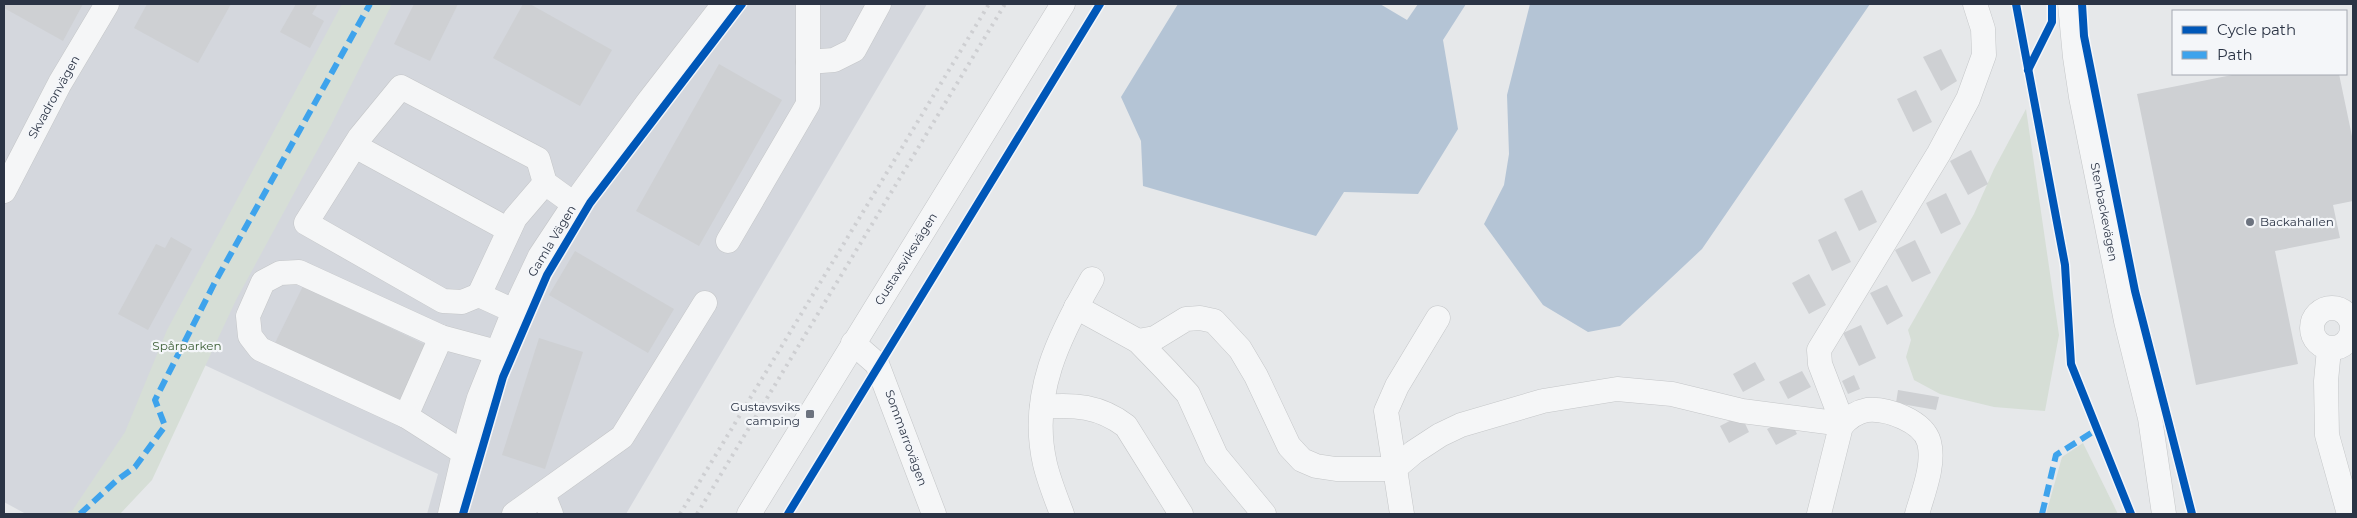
<svg xmlns="http://www.w3.org/2000/svg" width="2357" height="518" viewBox="0 0 2357 518" font-family="Montserrat,sans-serif">
<style>
.built{fill:#d4d7dd}
.green{fill:#d6ded6}
.water{fill:#b4c4d5}
.building{fill:#ced0d3}
.lines{fill:none;stroke-linecap:round;stroke-linejoin:round}
.minor-casing{stroke:#c4c6c8;stroke-width:25}
.minor{stroke:#f5f6f7;stroke-width:24}
.rail{stroke:#cecfd2;stroke-width:4;stroke-dasharray:2.5 5;stroke-linecap:butt}
.quiet{stroke:#3ea3ec;stroke-width:6;stroke-dasharray:12 6;stroke-linecap:butt}
.cycleway-casing{stroke:#f4f6f9;stroke-width:11}
.cycleway{stroke:#0057b8;stroke-width:8}
.poi-dot{fill:#6c737f;stroke:#f4f6f9;stroke-width:2}
.labels{text-anchor:middle;stroke-width:4.5;stroke-linejoin:round;paint-order:stroke}
.street-label{font-size:12px;fill:#2b3445;stroke:#f4f6f9}
.poi-label{font-size:12px;fill:#2b3445;stroke:#f4f6f9;text-anchor:start}
.park-label{font-size:12px;fill:#3f6138;stroke:#f4f6f9}
</style>
<rect width="100%" height="100%" fill="#e6e8ea"/>
<!-- built -->
<path class="built" d="M4,4H927L626,514H427L438,474L198,362L72,514H26L4,502Z"/>
<!-- green -->
<g class="green">
<path d="M342,4H392L330,127L236,300L152,480L120,514H61L72,511L125,432L167,330Z"/>
<path d="M2026,109L2059,335L2045,411L1994,407L1965,400L1940,394L1914,380L1906,357L1911,340L1908,330L1974,214L1994,169Z"/>
<path d="M2083,443L2118,514H2046L2062,457Z"/>
</g>
<!-- water -->
<g class="water">
<path d="M1178,4H1380L1407,20L1418,4H1466L1443,40L1458,129L1418,194L1344,192L1316,236L1143,186L1141,141L1121,97Z"/>
<path d="M1530,4H1870L1702,249L1620,326L1588,332L1543,305L1484,224L1504,185L1509,154L1507,95Z"/>
</g>
<!-- building -->
<g class="building">
<path d="M4,4H83L63,41L4,8Z"/>
<path d="M147,4H231L198,63L134,28Z"/>
<path d="M296,4H318L312,14L324,21L310,48L280,32Z"/>
<path d="M414,4H458L430,61L394,44Z"/>
<path d="M523,4H530L612,50L580,106L493,58Z"/>
<path d="M1941,49L1957,81L1941,91L1923,57Z"/>
<path d="M719,64L782,100L699,246L636,211Z"/>
<path d="M2237,74H2339L2353,141V201L2333,205L2340,238L2275,251L2298,364L2196,385L2137,94Z"/>
<path d="M1916,90L1932,122L1913,132L1897,99Z"/>
<path d="M1971,150L1988,184L1968,195L1950,161Z"/>
<path d="M1862,190L1877,222L1859,231L1844,199Z"/>
<path d="M1946,193L1961,224L1941,234L1926,203Z"/>
<path d="M1836,231L1851,262L1832,271L1818,240Z"/>
<path d="M171,237L192,249L148,330L118,314L156,244L165,248Z"/>
<path d="M1915,240L1931,273L1912,282L1895,250Z"/>
<path d="M575,251L674,309L648,353L549,295Z"/>
<path d="M1809,274L1826,305L1809,314L1792,283Z"/>
<path d="M1887,285L1903,316L1887,325L1870,293Z"/>
<path d="M303,286L426,345L399,401L275,343Z"/>
<path d="M1861,325L1876,358L1859,366L1843,333Z"/>
<path d="M539,338L583,352L545,469L502,455Z"/>
<path d="M1755,362L1765,380L1743,392L1733,374Z"/>
<path d="M1802,371L1811,387L1788,399L1779,382Z"/>
<path d="M1854,375L1860,389L1848,394L1842,381Z"/>
<path d="M1898,390L1939,397L1936,410L1896,403Z"/>
<path d="M1741,415L1749,432L1729,443L1720,426Z"/>
<path d="M1789,418L1797,434L1776,445L1767,429Z"/>
</g>
<g class="lines">
<defs>
<g id="minor">
<path d="M2070,4L2075,57L2081,97L2126,321L2150,418L2164,514"/>
<path d="M808,62L834,60L854,50L879,4"/>
<path d="M355,146L509,230"/>
<path d="M4,191L60,83L107,4"/>
<path d="M728,241L808,104V4"/>
<path d="M479,295L515,218L545,183"/>
<path d="M1076,307L1138,341L1167,371L1188,394L1216,456L1264,514"/>
<circle cx="2332" cy="328" r="20"/>
<path d="M514,311L479,295L462,302L443,301L306,223L360,137L401,87L538,159L545,183L574,204"/>
<path d="M1138,341L1155,338L1186,319L1200,318L1214,321L1240,349L1256,376L1289,446L1302,460L1316,466L1336,469H1394L1414,452L1440,435L1461,425L1543,401L1617,389L1672,394L1742,411L1843,424L1820,364L1819,350L1939,153L1968,99L1984,55L1983,29L1975,4"/>
<path d="M853,343L877,364L934,514"/>
<path d="M2329,349L2326,381L2327,435L2349,514"/>
<path d="M1042,407C1074,404 1100,406 1126,426L1181,514"/>
<path d="M406,416L441,337"/>
<path d="M464,453L406,416L260,349L250,336L248,316L263,282L280,273L299,272L441,337L497,352"/>
<path d="M543,494L551,514"/>
<path d="M450,514L469,432L479,398L514,311L540,256L581,194L648,102L724,4"/>
<path d="M514,514L622,437L705,303"/>
<path d="M749,514L1063,4"/>
<path d="M1062,514C1056,498 1049,481 1045,464C1029,395 1059,336 1092,279"/>
<path d="M1402,514L1386,411L1397,386L1438,318"/>
<path d="M1819,514L1841,426C1848,418 1856,412 1867,410C1887,408 1923,421 1929,442C1935,464 1923,493 1917,514"/>
</g>
</defs>
<!-- minor casing -->
<use href="#minor" class="minor-casing"/>
<!-- minor -->
<use href="#minor" class="minor"/>
<!-- rail -->
<g class="rail">
<path d="M680,514L989,4"/>
<path d="M697,514L1005,4"/>
</g>
<!-- quiet -->
<g class="quiet">
<path d="M80,514L116,481L135,467L165,426L155,400L214,284L370,4"/>
<path d="M2042,514L2056,455L2096,430"/>
</g>
<defs>
<g id="cycleway">
<path d="M2016,4L2065,265L2071,364L2131,514"/>
<path d="M2082,4L2084,36L2135,291L2192,514"/>
<path d="M2028,70L2052,22V4"/>
<path d="M463,514L503,377L547,275L590,203L742,4"/>
<path d="M788,514L1100,4"/>
</g>
</defs>
<!-- cycleway casing -->
<use href="#cycleway" class="cycleway-casing"/>
<!-- cycleway -->
<use href="#cycleway" class="cycleway"/>
</g>
<!-- markers -->
<g class="poi-dot">
<circle cx="2250" cy="222" r="5"/>
<rect x="805" y="409" width="10" height="10" rx="2.5"/>
</g>
<g class="labels">
<!-- street labels -->
<g class="street-label">
<text transform="translate(54 97) rotate(-61)" y="4">Skvadronvägen</text>
<text transform="translate(2104 212) rotate(79)" y="4">Stenbackevägen</text>
<text transform="translate(552 241) rotate(-59)" y="4">Gamla Vägen</text>
<text transform="translate(906 259) rotate(-58)" y="4">Gustavsviksvägen</text>
<text transform="translate(906 438) rotate(70)" y="4">Sommarrovägen</text>
</g>
<!-- poi labels -->
<g class="poi-label">
<text x="2260" y="226">Backahallen</text>
<text x="800" y="411" text-anchor="end">Gustavsviks<tspan x="800" dy="14">camping</tspan></text>
</g>
<!-- park labels -->
<g class="park-label">
<text x="187" y="350">Spårparken</text>
</g>
</g>
<!-- border -->
<rect width="2357" height="518" fill="none" stroke="#2b3445" stroke-width="10"/>
<!-- legend -->
<rect x="2172" y="10" width="175" height="65" fill="#f4f6f9" stroke="#a4a8b1"/>
<rect x="2182" y="26" width="25" height="8" fill="#0057b8" stroke="#a4a8b1"/>
<text x="2217" y="35" font-size="15" fill="#2b3445">Cycle path</text>
<rect x="2182" y="51" width="25" height="8" fill="#3ea3ec" stroke="#a4a8b1"/>
<text x="2217" y="60" font-size="15" fill="#2b3445">Path</text>
</svg>
